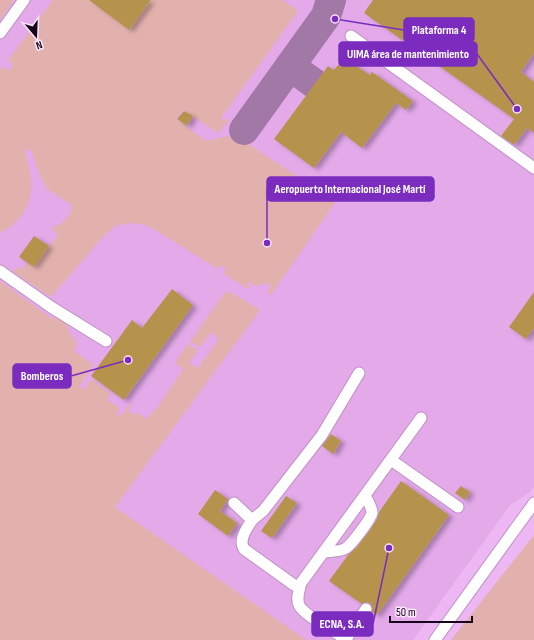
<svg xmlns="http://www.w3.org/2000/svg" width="534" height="640" viewBox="0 0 534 640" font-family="'Sofia Sans Condensed',sans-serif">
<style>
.built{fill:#e3a9e9}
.green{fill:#e3b1ad}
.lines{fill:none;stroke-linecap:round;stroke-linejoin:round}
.taxiway{stroke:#a279a6;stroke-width:30}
.building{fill:#b5934d;filter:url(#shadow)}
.minor-casing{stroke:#c18ec6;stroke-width:13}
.minor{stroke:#fff;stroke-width:11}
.leader{fill:none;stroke:#7b2cbf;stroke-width:1.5}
.callout-dot{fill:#7b2cbf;stroke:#fbe5fd;stroke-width:1.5}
.callout{fill:#7b2cbf;stroke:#7b2cbf;stroke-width:1.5}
.callout-label{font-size:12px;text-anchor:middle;font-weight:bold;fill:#fff}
</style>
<defs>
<filter id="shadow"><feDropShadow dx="4.5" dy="2.5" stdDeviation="2" flood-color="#0004"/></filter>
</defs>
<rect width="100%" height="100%" fill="#ecb7f2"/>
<!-- built -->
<path class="built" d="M0,0H534V487L530,492L510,505L413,640H0Z"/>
<!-- green -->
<g class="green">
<path d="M0,0H14L0,20Z"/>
<path d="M53,0H89L129,30L151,0H283L298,11L221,118L224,121L227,118L229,120L226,125L224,124L222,126L223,127L218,133L183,110L176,119L206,141L234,135L336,201L271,295L267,293L271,287L267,283L255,286L248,282L247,285L250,287L248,289L223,273L226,268L221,265L218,269L152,228L141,224L129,223L115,226L101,239L51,297L13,272L17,267L22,270L27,262L34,267L58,235L50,227C62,228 71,216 72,205L47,189L39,174L31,149L25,151C27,161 31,172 31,182C32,206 20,223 0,233V70L2,67L9,71L13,64L8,60Z"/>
<path d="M0,281L51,318H60L67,322V328L77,344L74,351L92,364V366L79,387L84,389L91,379L110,393L107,400L120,408L116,414L121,416L130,403L132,404L128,411L135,415L137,412L146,419L148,418L149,414L151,415L159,405L182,371L183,368L176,364V361L188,344L198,350L189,363L198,368L219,339L211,332L200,347L190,342L223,295L226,292L232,293L260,310L115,507L306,640H0Z"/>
<path d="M534,535V640H451Z"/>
</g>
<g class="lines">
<!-- taxiway -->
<g class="taxiway">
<path d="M290,66L315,84"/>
<path d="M244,130L326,16L331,0"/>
</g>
</g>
<!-- building -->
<g class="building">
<path d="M89,0H151L129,30Z"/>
<path d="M373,0H534V53L521,72L534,82V133L527,128L515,144H513L501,136L514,119L364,13Z"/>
<path d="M344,58L370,75L372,72L413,101L406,110L396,103L362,148L341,132L314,168L274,139L328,66L334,70Z"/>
<path d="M184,111L193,116L187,126L177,119Z"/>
<path d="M34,236L49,246L34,267L19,257Z"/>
<path d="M172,289L193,305L124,400L91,376L132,320L142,328Z"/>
<path d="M534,292V328L526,339L509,327Z"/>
<path d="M331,434L341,441L333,454L322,446Z"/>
<path d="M401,481L449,515L377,615L372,612V606L370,603L366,602L362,604L329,581L348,555L357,547L370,530L377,519L379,512Z"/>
<path d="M461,486L470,492L465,500L455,493Z"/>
<path d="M215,490L228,499L220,511L237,523L228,536L198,514Z"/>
<path d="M286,496L297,503L272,538L261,531Z"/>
</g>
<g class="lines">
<defs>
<g id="minor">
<path d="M0,33L24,0"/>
<path d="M351,36L534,168"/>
<path d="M0,271L51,307L106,341"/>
<path d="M391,460L458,507"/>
<path d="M234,503L252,520C247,528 238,540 244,549L294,585"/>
<path d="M252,520L263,511L322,435L359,373"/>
<path d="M324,552C331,551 340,552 346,548C351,545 371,519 372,513C372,507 368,501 365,496"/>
<path d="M346,639L366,609"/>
<path d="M347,640C337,633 302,614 299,605C296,598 299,591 301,583L421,418"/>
<path d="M435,640L534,503"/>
</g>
</defs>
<!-- minor casing -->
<use href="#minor" class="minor-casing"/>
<!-- minor -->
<use href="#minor" class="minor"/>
</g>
<!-- callouts -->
<path class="leader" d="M335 19L404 30M517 109L477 54M267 243L267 189M128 360L71 376M389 548L373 624"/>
<g class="callout-dot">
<circle cx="335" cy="19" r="4"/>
<circle cx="517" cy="109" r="4"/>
<circle cx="267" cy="243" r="4"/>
<circle cx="128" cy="360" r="4"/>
<circle cx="389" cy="548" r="4"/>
</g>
<g class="callout">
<rect x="404" y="18" width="70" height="24" rx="4"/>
<rect x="339" y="42" width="138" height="24" rx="4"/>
<rect x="267" y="177" width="167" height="24" rx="4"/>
<rect x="13" y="364" width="58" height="24" rx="4"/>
<rect x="312" y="612" width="61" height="24" rx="4"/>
</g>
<g class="callout-label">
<text x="439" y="34">Plataforma 4</text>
<text x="408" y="58">UIMA área de mantenimiento</text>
<text x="350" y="193">Aeropuerto Internacional José Martí</text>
<text x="42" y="380">Bomberos</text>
<text x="342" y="628">ECNA, S.A.</text>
</g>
<!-- north arrow -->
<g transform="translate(36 36) rotate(161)" stroke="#fbe5fd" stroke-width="3" paint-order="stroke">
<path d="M0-3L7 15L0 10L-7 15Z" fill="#170619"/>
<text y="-6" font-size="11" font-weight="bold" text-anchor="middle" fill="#170619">N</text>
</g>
<!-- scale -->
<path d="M390 616v6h82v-6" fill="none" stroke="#170619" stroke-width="2"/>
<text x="396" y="616" font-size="12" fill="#170619" stroke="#fbe5fd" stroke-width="3" paint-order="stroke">50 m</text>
</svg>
